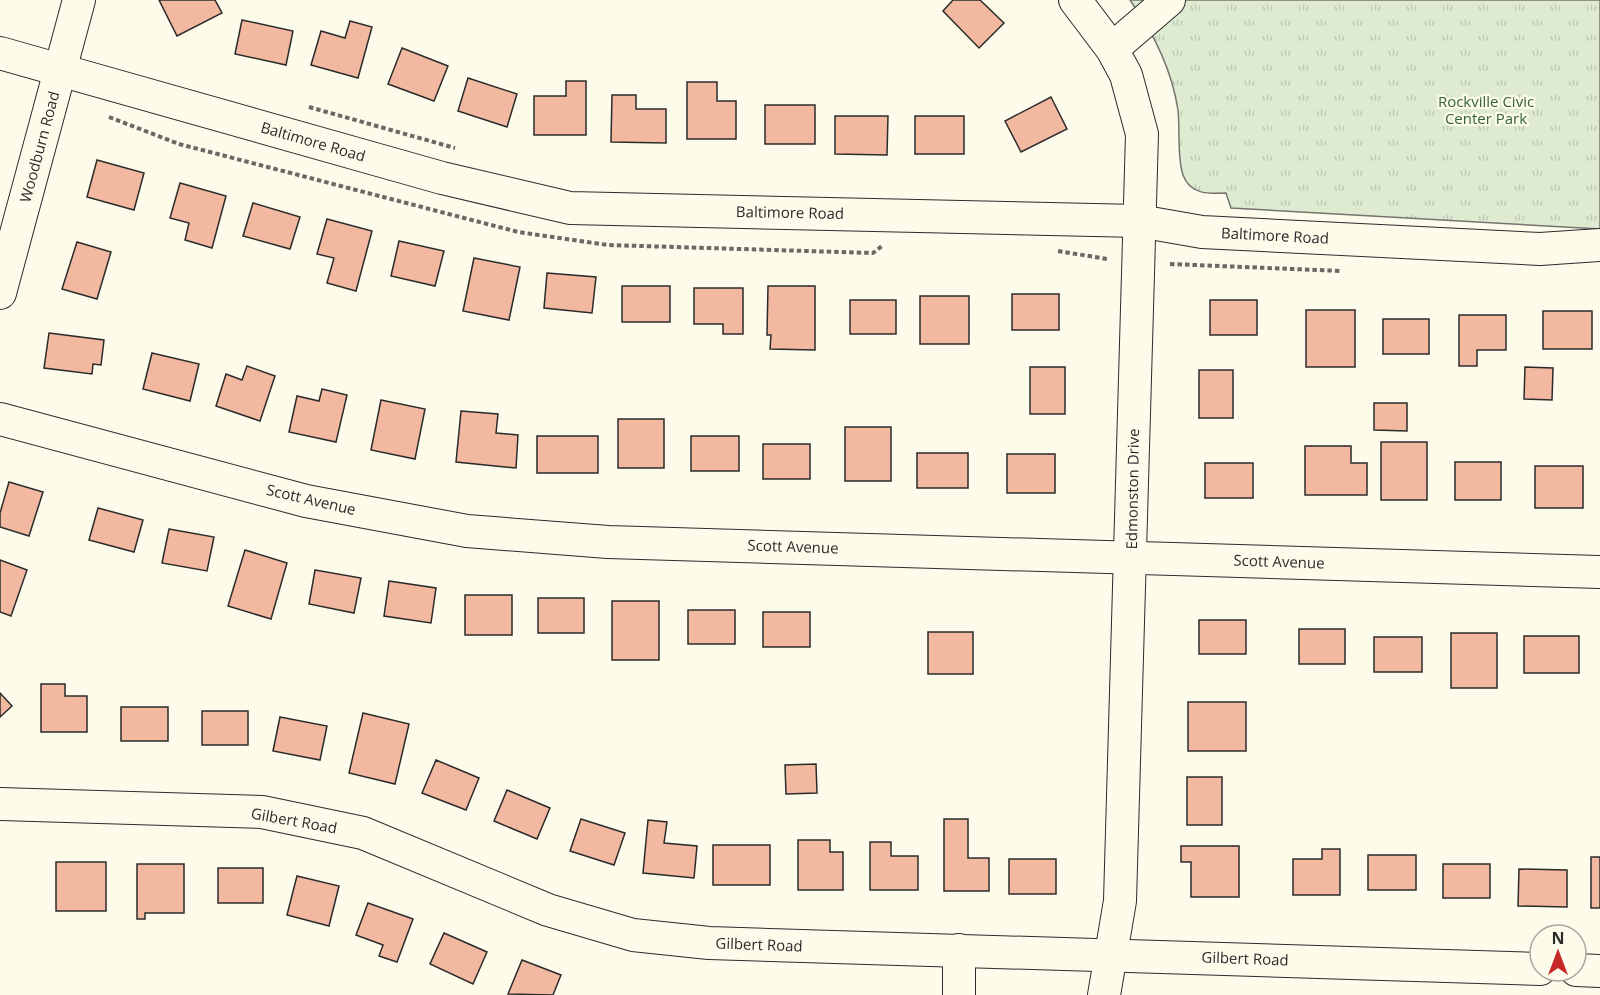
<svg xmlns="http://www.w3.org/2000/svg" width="1600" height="995" viewBox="0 0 1600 995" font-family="'Open Sans',sans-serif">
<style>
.park{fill:url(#park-tufts);stroke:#74746e;stroke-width:1.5}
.building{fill:#f2b8a0;stroke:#2b2b2b;stroke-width:1.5}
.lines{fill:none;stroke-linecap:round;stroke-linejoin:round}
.minor-casing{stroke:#2b2b2b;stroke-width:34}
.path{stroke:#6a6964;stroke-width:4;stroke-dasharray:4.5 3;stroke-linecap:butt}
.minor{stroke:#fdfbea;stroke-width:32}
.labels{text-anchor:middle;stroke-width:4.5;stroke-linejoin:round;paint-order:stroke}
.park-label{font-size:15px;fill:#34623c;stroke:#fdfbea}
.street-label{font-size:15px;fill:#2b2b2b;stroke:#fdfbea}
</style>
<defs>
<pattern id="park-tufts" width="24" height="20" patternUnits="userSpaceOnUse" patternTransform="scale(1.5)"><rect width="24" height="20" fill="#deebd1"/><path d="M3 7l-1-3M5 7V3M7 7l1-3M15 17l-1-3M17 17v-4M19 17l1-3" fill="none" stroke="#bfcab4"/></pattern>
</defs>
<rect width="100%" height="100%" fill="#fdfbea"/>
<!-- park -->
<path class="park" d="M1130,0H1600V229L1231,208L1226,193C1210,194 1190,195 1183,175C1177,158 1180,129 1178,110C1172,71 1153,32 1130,0Z"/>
<!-- building -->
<g class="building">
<path d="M159,0H215L222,13L177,36Z"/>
<path d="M953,0H980L1004,23L979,48L943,11Z"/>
<path d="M242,20L293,31L286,65L235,54Z"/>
<path d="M350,21L372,27L358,78L311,65L321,31L345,38Z"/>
<path d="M402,48L448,66L434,101L388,84Z"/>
<path d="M468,78L517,94L507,127L458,111Z"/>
<path d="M566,81H586V135H534V96H566Z"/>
<path d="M687,82H717V101H736V139H687Z"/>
<path d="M612,95H636V109H666V143L611,142Z"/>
<path d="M1051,97L1067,129L1021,152L1005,121Z"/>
<rect x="765" y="105" width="50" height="39"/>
<path d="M835,116H888L887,155L835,154Z"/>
<rect x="915" y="116" width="49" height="38"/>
<path d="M97,160L144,173L134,210L87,197Z"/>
<path d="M180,183L226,196L212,248L185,240L189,223L170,218Z"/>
<path d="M253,203L300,217L290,249L243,236Z"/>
<path d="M327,219L372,231L356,291L327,283L334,258L317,254Z"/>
<path d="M399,241L444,251L435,286L391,276Z"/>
<path d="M77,242L111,252L97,299L62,289Z"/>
<path d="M474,258L520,267L509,320L463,311Z"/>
<path d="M547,273L596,277L592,313L544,308Z"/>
<rect x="622" y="286" width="48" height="36"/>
<path d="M768,286H815V350L770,349L771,335H767Z"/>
<path d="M694,288H743V334H723V324H694Z"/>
<rect x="1012" y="294" width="47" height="36"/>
<rect x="920" y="296" width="49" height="48"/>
<rect x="850" y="300" width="46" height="34"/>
<rect x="1210" y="300" width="47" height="35"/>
<rect x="1306" y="310" width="49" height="57"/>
<rect x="1543" y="311" width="49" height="38"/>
<path d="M1459,315H1506V350H1477V366H1459Z"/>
<rect x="1383" y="319" width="46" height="35"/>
<path d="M49,333L104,340L101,365L93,364L92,374L44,368Z"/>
<path d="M152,353L199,364L190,401L143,389Z"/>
<path d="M247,366L275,376L260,421L216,406L226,374L242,380Z"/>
<rect x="1030" y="367" width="35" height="47"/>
<path d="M1525,367L1553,368L1552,400L1524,399Z"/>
<rect x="1199" y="370" width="34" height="48"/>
<path d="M322,389L347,395L336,442L289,432L297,396L319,401Z"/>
<path d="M381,400L425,409L415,459L371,450Z"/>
<path d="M1374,403H1407V431L1374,430Z"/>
<path d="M461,411L498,414L496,433L518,435L516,468L456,462Z"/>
<rect x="618" y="419" width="46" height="49"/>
<rect x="845" y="427" width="46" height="54"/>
<rect x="537" y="436" width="61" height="37"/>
<rect x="691" y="436" width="48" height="35"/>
<rect x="1381" y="442" width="46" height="58"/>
<rect x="763" y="444" width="47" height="35"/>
<path d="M1305,446H1351V463H1367V495H1305Z"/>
<rect x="917" y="453" width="51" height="35"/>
<rect x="1007" y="454" width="48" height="39"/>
<rect x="1455" y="462" width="46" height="38"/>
<rect x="1205" y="463" width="48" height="35"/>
<rect x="1535" y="466" width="48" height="42"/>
<path d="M9,482L43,492L29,536L0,527V513Z"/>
<path d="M98,508L143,520L134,552L89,540Z"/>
<path d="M169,529L214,537L207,571L162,563Z"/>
<path d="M245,550L287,563L271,619L228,606Z"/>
<path d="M0,560L27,570L11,616L0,612Z"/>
<path d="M315,570L361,578L354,613L309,604Z"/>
<path d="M389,581L436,588L431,623L384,616Z"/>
<rect x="465" y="595" width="47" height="40"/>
<rect x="538" y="598" width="46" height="35"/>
<rect x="612" y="601" width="47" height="59"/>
<rect x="688" y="610" width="47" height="34"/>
<rect x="763" y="612" width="47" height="35"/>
<rect x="1199" y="620" width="47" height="34"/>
<rect x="1299" y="629" width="46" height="35"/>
<rect x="928" y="632" width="45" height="42"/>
<rect x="1451" y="633" width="46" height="55"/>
<rect x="1524" y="636" width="55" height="37"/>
<rect x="1374" y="637" width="48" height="35"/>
<path d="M41,684H65V696H87V732H41Z"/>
<path d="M0,693L12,706L0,717Z"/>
<rect x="1188" y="702" width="58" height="49"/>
<rect x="121" y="707" width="47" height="34"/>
<rect x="202" y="711" width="46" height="34"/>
<path d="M363,713L409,724L395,784L349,773Z"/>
<path d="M280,717L327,726L320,760L273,751Z"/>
<path d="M436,760L479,778L466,810L422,793Z"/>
<path d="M816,764L817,793L786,794L785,765Z"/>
<rect x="1187" y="777" width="35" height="48"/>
<path d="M507,790L550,808L537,839L494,821Z"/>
<path d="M581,819L625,833L614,865L570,851Z"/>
<path d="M944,819H968V858H989V891H944Z"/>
<path d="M648,820L667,822L664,843L697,846L694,878L643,873Z"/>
<path d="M798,840H830V852H843V890H798Z"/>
<path d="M870,842H891V856H918V890H870Z"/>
<rect x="713" y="845" width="57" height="40"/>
<path d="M1181,846H1239V897H1191V862H1181Z"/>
<path d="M1322,849H1340V895H1293V859H1322Z"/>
<rect x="1368" y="855" width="48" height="35"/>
<rect x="1591" y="857" width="9" height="51"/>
<rect x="1009" y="859" width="47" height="35"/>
<rect x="56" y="862" width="50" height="49"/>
<path d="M137,864H184V913H145V919H137Z"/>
<rect x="1443" y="864" width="47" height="34"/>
<rect x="218" y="868" width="45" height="35"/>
<path d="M1519,869L1567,870V907L1518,906Z"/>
<path d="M297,876L339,886L329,926L287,915Z"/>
<path d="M368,903L413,919L397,962L379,956L383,945L356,935Z"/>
<path d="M444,933L487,952L473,984L430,964Z"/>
<path d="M522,960L561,975L553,995L508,994Z"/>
</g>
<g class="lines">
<defs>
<g id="minor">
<path d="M1075,0L1112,49L1126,75L1142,134L1120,901L1104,995"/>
<path d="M1112,49L1169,0"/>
<path d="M0,53L442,178L570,208L1139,221L1202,232L1540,249L1600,245"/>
<path d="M0,293L79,0"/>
<path d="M0,419L306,501L467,531L608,542L1600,572"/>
<path d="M0,804L262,812L363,833L548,910L633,935L709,943L1540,969"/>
<path d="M1576,970L1600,971"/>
<path d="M959,995V950"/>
</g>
</defs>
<!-- minor casing -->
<use href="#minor" class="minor-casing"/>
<!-- path -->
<g class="path">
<path d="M309,107L455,148"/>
<path d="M109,117L179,144L518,232L608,245L873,253L882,246"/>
<path d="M1058,251L1107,259"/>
<path d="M1170,264L1342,271"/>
</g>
<!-- minor -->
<use href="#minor" class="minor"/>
</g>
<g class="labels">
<!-- park labels -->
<g class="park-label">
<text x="1486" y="107">Rockville Civic<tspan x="1486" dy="17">Center Park</tspan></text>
</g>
<!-- street labels -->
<g class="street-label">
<text transform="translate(313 142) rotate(16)" y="5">Baltimore Road</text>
<text transform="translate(40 147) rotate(-75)" y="5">Woodburn Road</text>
<text transform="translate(790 213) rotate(1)" y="5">Baltimore Road</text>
<text transform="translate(1275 236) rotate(3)" y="5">Baltimore Road</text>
<text transform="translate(1133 489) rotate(-89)" y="5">Edmonston Drive</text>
<text transform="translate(311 500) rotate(13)" y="5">Scott Avenue</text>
<text transform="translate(793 547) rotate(2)" y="5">Scott Avenue</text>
<text transform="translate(1279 562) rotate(2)" y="5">Scott Avenue</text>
<text transform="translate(294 821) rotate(10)" y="5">Gilbert Road</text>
<text transform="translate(759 945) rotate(2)" y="5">Gilbert Road</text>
<text transform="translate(1245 959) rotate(2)" y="5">Gilbert Road</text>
</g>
</g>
<!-- north arrow -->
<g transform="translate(1558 953)"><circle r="28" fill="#fdfbea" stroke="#a9a89e" stroke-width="1.5"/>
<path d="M0-4.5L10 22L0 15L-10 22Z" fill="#c62828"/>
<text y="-9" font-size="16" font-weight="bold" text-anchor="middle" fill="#2b2b2b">N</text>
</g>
</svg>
